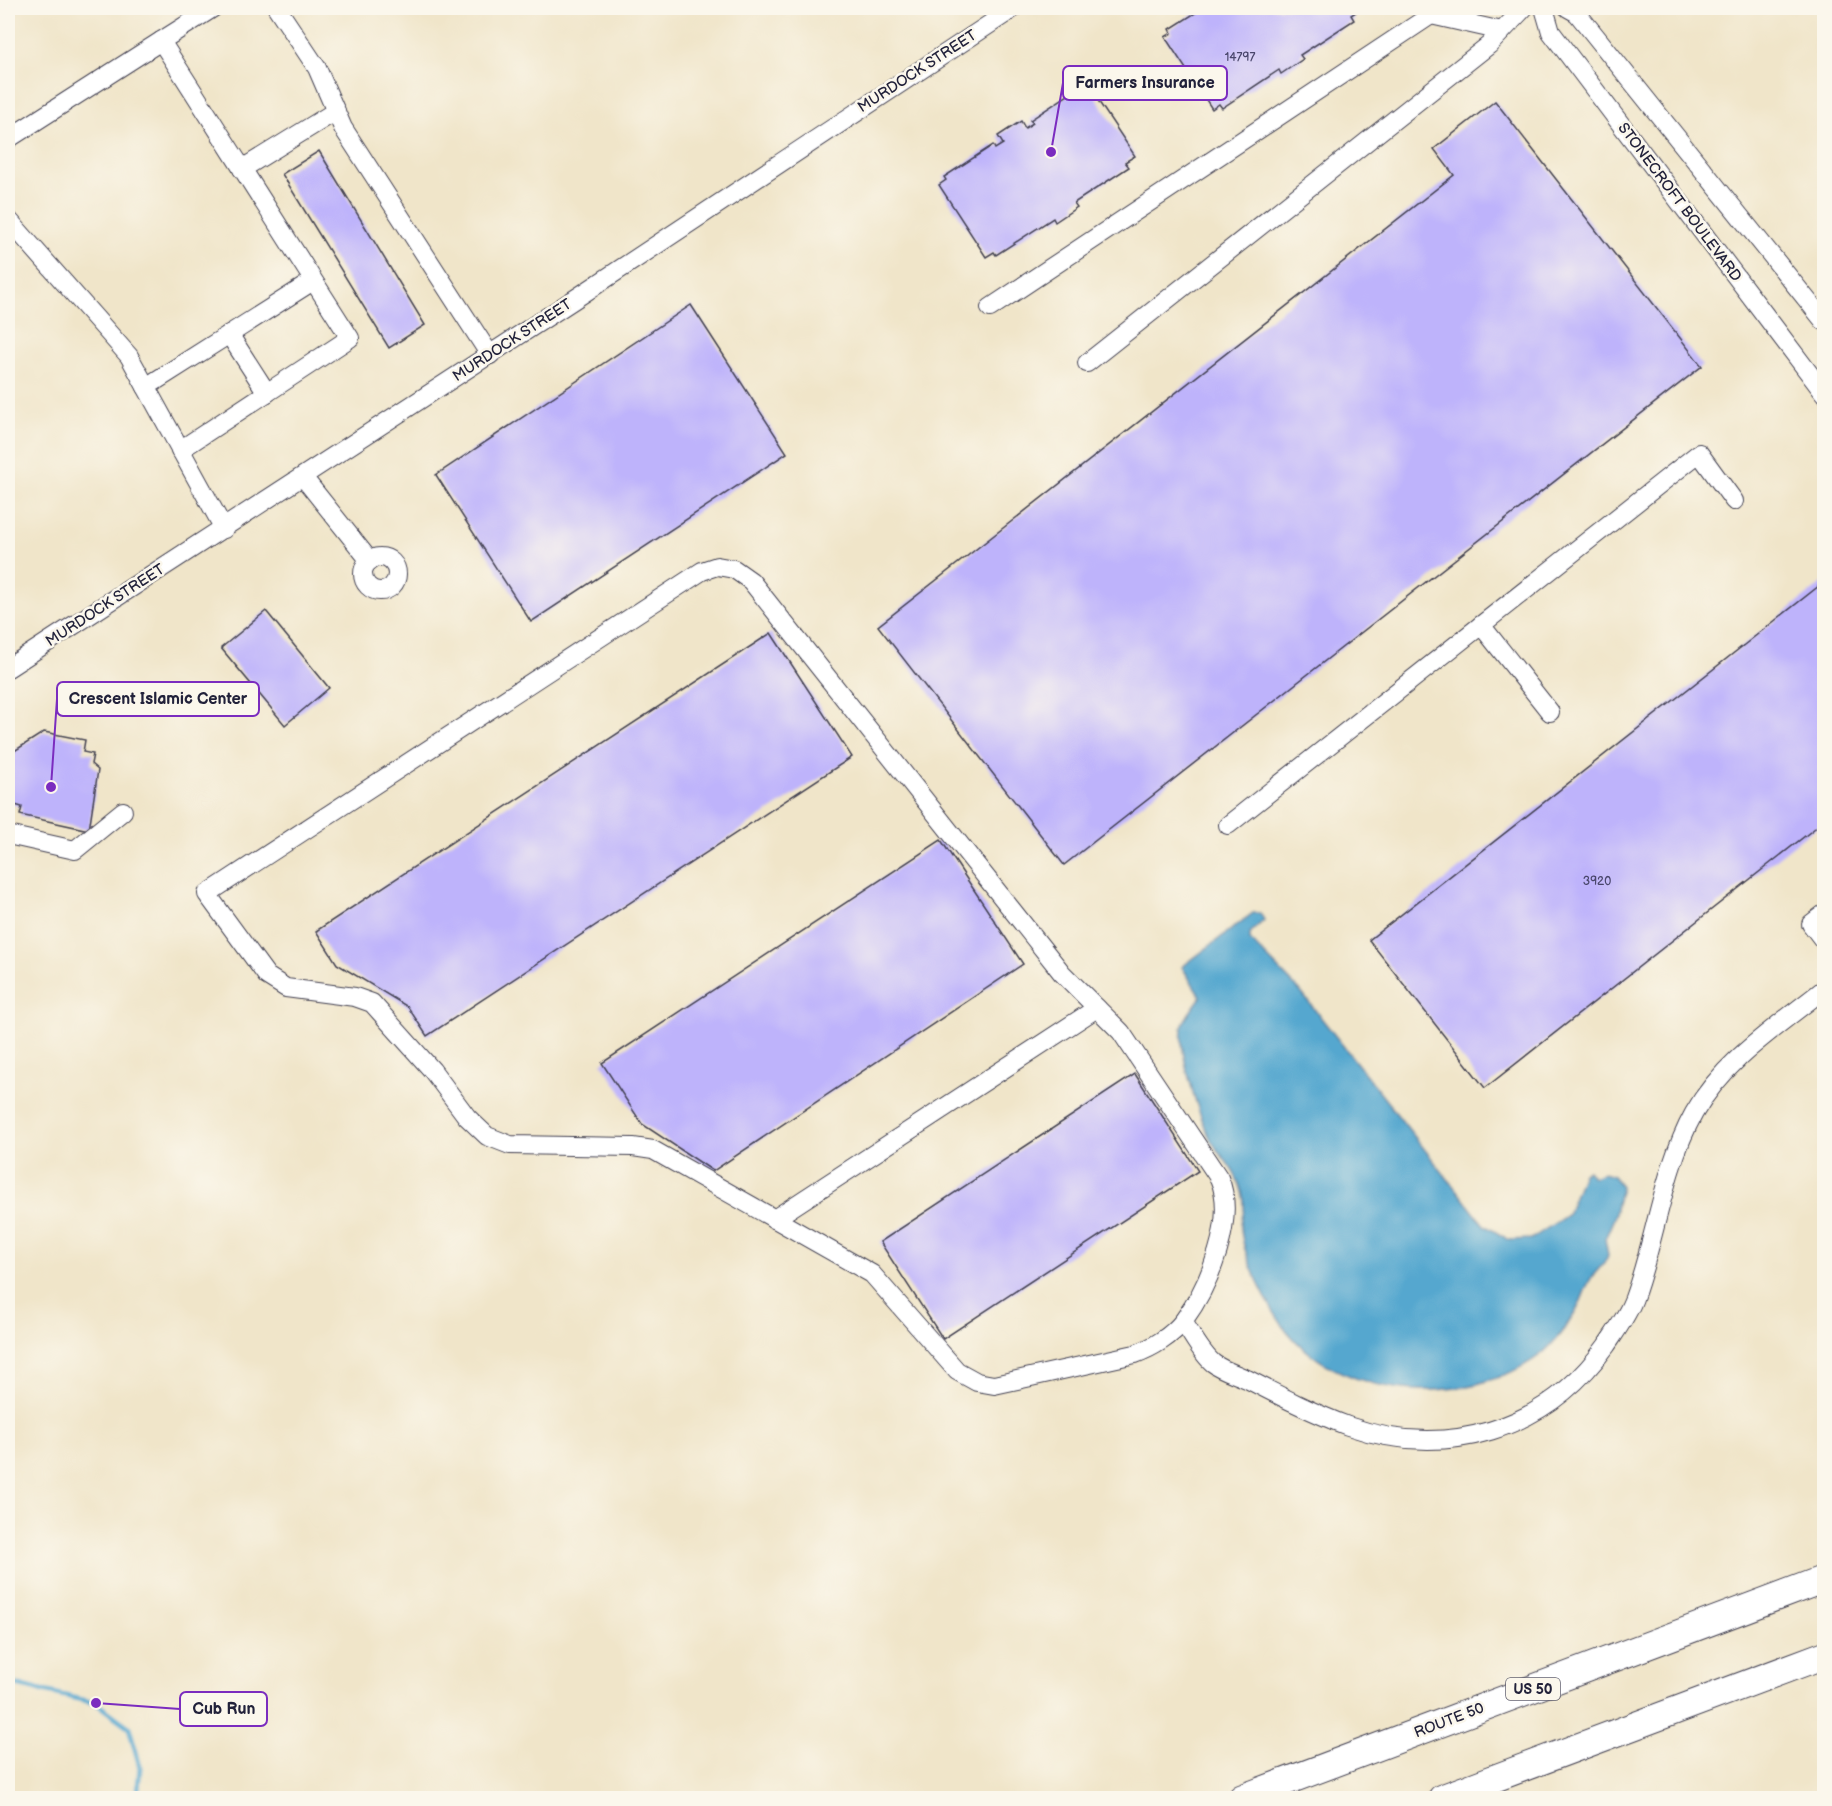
<svg xmlns="http://www.w3.org/2000/svg" width="1832" height="1806" viewBox="0 0 1832 1806" font-family="'Balsamiq Sans',sans-serif">
<style>
.water{fill:#54a7cf;stroke:#3b6485;stroke-width:1.5}
.lines{fill:none;stroke-linecap:round;stroke-linejoin:round}
.stream{stroke:#54a7cf;stroke-width:5}
.building{fill:#beb3fb}
.minor-casing{stroke:#413f50;stroke-width:20}
.highway-casing{stroke:#413f50;stroke-width:29}
.minor{stroke:#fff;stroke-width:18}
.highway{stroke:#fff;stroke-width:27}
.labels{text-anchor:middle;stroke-width:5;stroke-linejoin:round;paint-order:stroke}
.number-label{font-size:12px;fill:#49466b}
.shield{fill:#fbf7ec;stroke:#636270;stroke-width:1.5}
.shield-label{font-size:14px;font-weight:bold;fill:#22223b}
.street-label{font-size:15px;fill:#22223b;stroke:#fbf7ec}
.leader{fill:none;stroke:#7b2cbf;stroke-width:2}
.callout-dot{fill:#7b2cbf;stroke:#fbf7ec;stroke-width:2}
.callout{fill:#fbf7ec;stroke:#7b2cbf;stroke-width:2}
.callout-label{font-size:16px;text-anchor:middle;font-weight:bold;fill:#22223b}
</style>
<rect width="100%" height="100%" fill="#fbf7ec"/>
<filter id="ink" filterUnits="userSpaceOnUse"><feTurbulence type="fractalNoise" baseFrequency=".0167" numOctaves="2"/><feDisplacementMap in="SourceGraphic" scale="12" xChannelSelector="R" yChannelSelector="G"/><feConvolveMatrix kernelMatrix="1 2 1 2 8 2 1 2 1" color-interpolation-filters="sRGB"/></filter>
<filter id="wash" filterUnits="userSpaceOnUse"><feTurbulence type="fractalNoise" baseFrequency=".008" numOctaves="4" result="noise"/><feDisplacementMap in="SourceGraphic" scale="24" xChannelSelector="R" yChannelSelector="G"/><feGaussianBlur stdDeviation="1.35" result="paint"/><feColorMatrix in="noise" values="0 0 0 0 0 0 0 0 0 0 0 0 0 0 0 0 0 1.4 0 .05"/><feComposite in="paint" operator="in"/></filter>
<g filter="url(#wash)">
<rect width="100%" height="100%" fill="#f0e5c9"/>
<!-- water -->
<path class="water" d="M1253,913H1260L1264,920L1250,933V940L1300,991L1484,1225L1509,1240L1531,1239L1567,1215L1583,1173L1588,1170L1593,1177L1603,1173L1613,1176L1621,1186L1614,1218L1605,1239L1608,1255C1605,1265 1595,1271 1590,1280C1584,1291 1581,1303 1575,1313C1567,1326 1552,1346 1540,1355C1469,1408 1345,1402 1287,1331C1268,1307 1243,1258 1241,1228C1240,1222 1243,1216 1244,1210C1245,1198 1241,1186 1235,1175C1228,1161 1214,1149 1208,1134C1198,1112 1176,1045 1183,1024C1187,1015 1195,1005 1201,997L1182,967Z"/>
<g class="lines">
<!-- stream -->
<path class="stream" d="M8,1683L96,1703L129,1727L140,1767L137,1798"/>
</g>
<g id="blocks">
<!-- building -->
<g class="building">
<path d="M1203,8H1362L1351,15L1354,20L1300,55L1303,59L1281,74L1279,70L1222,108L1219,104L1212,109L1165,37L1172,33L1170,29Z"/>
<path d="M1080,87L1082,91L1089,87L1135,156L1125,162L1129,167L1074,203L1077,207L1055,222L1053,218L996,255L994,252L986,257L939,185L946,180L944,177L993,145L995,149L1003,144L998,136L1021,121L1025,128L1033,123L1030,120Z"/>
<path d="M1495,101L1702,366L1064,865L878,626L1454,175L1434,149Z"/>
<path d="M319,151L425,325L389,348L282,174Z"/>
<path d="M691,305L787,453L531,622L436,475Z"/>
<path d="M1824,582V821L1485,1088L1369,940Z"/>
<path d="M266,611L329,688L285,725L221,648Z"/>
<path d="M771,633L852,757L427,1036L408,1007L337,964L316,931Z"/>
<path d="M44,732L85,740L83,752L93,754L91,764L98,770L89,830L20,815L22,807L8,803V755Z"/>
<path d="M941,840L1023,964L713,1171L642,1124L602,1063Z"/>
<path d="M1135,1074L1198,1171L943,1339L880,1242Z"/>
</g>
</g>
</g>
<g filter="url(#ink)">
<use href="#blocks" fill-opacity="0" stroke="#413f50" stroke-width="1.5"/>
<g class="lines">
<defs>
<g id="minor">
<path d="M277,8L317,68L343,128L490,355"/>
<path d="M1425,8L1431,15L1502,31"/>
<path d="M1544,8L1551,32L1824,393"/>
<path d="M1568,8L1577,13L1824,321"/>
<path d="M161,41L213,8"/>
<path d="M8,139L161,41L350,338L180,450"/>
<path d="M242,169L336,111"/>
<path d="M8,219L129,356L224,529"/>
<path d="M990,308L1431,15"/>
<path d="M229,334L267,393"/>
<path d="M1087,363L1489,45L1524,8"/>
<path d="M146,387L313,281"/>
<path d="M303,477L370,561"/>
<circle cx="380" cy="574" r="17"/>
<path d="M717,566L734,569L751,581L1062,973L1121,1032L1219,1178C1237,1219 1209,1286 1184,1320C1172,1336 1152,1348 1135,1354L994,1385L977,1382L957,1371L872,1274L653,1150L633,1147L510,1145L487,1136L467,1117L432,1070L372,1003L355,997L286,988L267,976L207,894L702,571Z"/>
<path d="M1481,625L1550,712"/>
<path d="M8,668L584,293L1014,8"/>
<path d="M1228,825L1699,453L1734,501"/>
<path d="M8,835L75,850L123,811"/>
<path d="M1824,914L1811,924L1824,941"/>
<path d="M774,1219L1097,1008"/>
<path d="M1183,1322C1192,1334 1201,1353 1213,1363C1222,1370 1236,1374 1247,1379C1280,1396 1313,1413 1348,1426C1446,1460 1545,1431 1606,1346C1616,1331 1628,1315 1634,1298C1656,1238 1663,1169 1694,1113C1724,1060 1778,1026 1824,989"/>
</g>
<g id="highway">
<path d="M1242,1798L1824,1579"/>
<path d="M1442,1798L1824,1655"/>
</g>
</defs>
<!-- minor casing -->
<use href="#minor" class="minor-casing"/>
<!-- highway casing -->
<use href="#highway" class="highway-casing"/>
<!-- minor -->
<use href="#minor" class="minor"/>
<!-- highway -->
<use href="#highway" class="highway"/>
</g>
</g>
<g class="labels">
<!-- number labels -->
<g class="number-label">
<text x="1240" y="61">14797</text>
<text x="1597" y="885">3920</text>
</g>
<!-- shield labels -->
<rect class="shield" x="1506" y="1678" width="54" height="22" rx="4.5"/>
<g class="shield-label">
<text x="1533" y="1694">US 50</text>
</g>
<!-- street labels -->
<g class="street-label">
<text transform="translate(917 71) rotate(-33)" y="5">MURDOCK STREET</text>
<text transform="translate(1680 202) rotate(53)" y="5">STONECROFT BOULEVARD</text>
<text transform="translate(512 340) rotate(-33)" y="5">MURDOCK STREET</text>
<text transform="translate(105 605) rotate(-33)" y="5">MURDOCK STREET</text>
<text transform="translate(1449 1720) rotate(-21)" y="5">ROUTE 50</text>
</g>
</g>
<!-- callouts -->
<path class="leader" d="M1051 152L1063 83M51 787L57 699M96 1703L180 1709"/>
<g class="callout-dot">
<circle cx="1051" cy="152" r="6"/>
<circle cx="51" cy="787" r="6"/>
<circle cx="96" cy="1703" r="6"/>
</g>
<g class="callout">
<rect x="1063" y="66" width="164" height="34" rx="6"/>
<rect x="57" y="682" width="202" height="34" rx="6"/>
<rect x="180" y="1692" width="87" height="34" rx="6"/>
</g>
<g class="callout-label">
<text x="1145" y="88">Farmers Insurance</text>
<text x="158" y="704">Crescent Islamic Center</text>
<text x="224" y="1714">Cub Run</text>
</g>
<!-- margin -->
<rect width="1832" height="1806" fill="none" stroke="#fbf7ec" stroke-width="30"/>
</svg>
